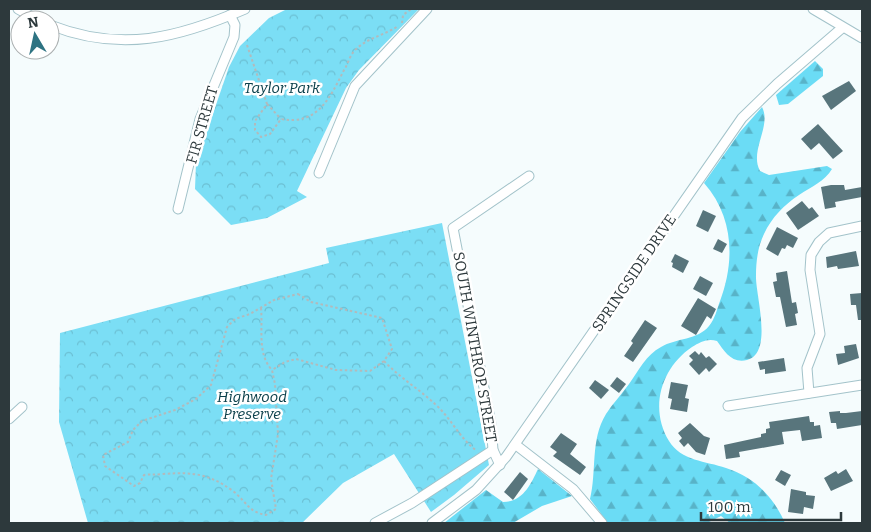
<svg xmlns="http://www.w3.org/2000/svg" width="871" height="532" viewBox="0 0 871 532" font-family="Bitter,serif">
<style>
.forest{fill:url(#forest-firs)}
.park{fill:url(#park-crowns)}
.building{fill:#58757c}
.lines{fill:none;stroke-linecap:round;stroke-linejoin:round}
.street-casing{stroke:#a3c3ca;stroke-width:11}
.path{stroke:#b2babc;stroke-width:2;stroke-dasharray:2.5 2.5;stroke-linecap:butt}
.street{stroke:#fff;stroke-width:9}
.labels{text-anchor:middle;stroke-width:5;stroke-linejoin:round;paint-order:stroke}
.park-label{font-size:15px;font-style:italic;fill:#0b404b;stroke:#fff}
.street-label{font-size:15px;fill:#2d393c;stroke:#fff}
</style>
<defs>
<pattern id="forest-firs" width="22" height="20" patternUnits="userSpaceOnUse" patternTransform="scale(1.25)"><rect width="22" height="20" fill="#6bdcf5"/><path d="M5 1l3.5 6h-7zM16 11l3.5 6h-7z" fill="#58b3c8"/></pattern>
<pattern id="park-crowns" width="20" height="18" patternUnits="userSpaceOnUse" patternTransform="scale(1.25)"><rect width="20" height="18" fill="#7bdef5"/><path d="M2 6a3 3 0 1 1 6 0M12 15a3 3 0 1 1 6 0" fill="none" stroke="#6bbfd3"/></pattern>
</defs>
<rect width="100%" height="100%" fill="#f5fcfd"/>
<!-- forest -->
<g class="forest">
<path d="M815,61L823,69V76L788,104L779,105L776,95Z"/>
<path d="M762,107C772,126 749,151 760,171L769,175L827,166L832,169C825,181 811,187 799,195C784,205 772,217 764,234C758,246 756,261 756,275C755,294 774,353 747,360C732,364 724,351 717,341C708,338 700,342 692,347C661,368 649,408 669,441C681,461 706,461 726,468C754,477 773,496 785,523H730L721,516L707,523H608L590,499C597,471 590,440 606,414C613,403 622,394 629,384C639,370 646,355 661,347C676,338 698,340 709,326C715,319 717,309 720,301C735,261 734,217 704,183L740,132Z"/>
<path d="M538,469L572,496L542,506L513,523H444L486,490L503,502C523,502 531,484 538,469Z"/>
</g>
<!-- park -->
<g class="park">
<path d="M287,9H419L359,70L346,88L297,191L307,197L267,218L231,225L195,189L196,163L229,67L240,46L269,18Z"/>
<path d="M442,223L489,465L454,495L431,512L394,454L343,483L302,523H88L59,422L60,333L329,263L326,248Z"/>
</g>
<!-- building -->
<g class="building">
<path d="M849,81L856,91L831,110L822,96Z"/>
<path d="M818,124L843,151L833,159L819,143L811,150L801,139Z"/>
<path d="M831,185H844L845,190L862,187V197L835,202L836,207L825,209L821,187Z"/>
<path d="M802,201L809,209L812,207L819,216L798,230L786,213Z"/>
<path d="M703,210L716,216L708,232L696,226Z"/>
<path d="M777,227L798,238L793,248L787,245L785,249L782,248L778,256L766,249Z"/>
<path d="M718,239L727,244L722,253L713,249Z"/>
<path d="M856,251L859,266L838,269L837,266L827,268L826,257Z"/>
<path d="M675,254L689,261L683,273L672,267L673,263L671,262Z"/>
<path d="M787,271L792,303L796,302L798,313L795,314L797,325L786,327L780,297H776L773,282L777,281L776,273Z"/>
<path d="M700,276L713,283L706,296L693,289Z"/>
<path d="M862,293V320H858L856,305H851L850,294Z"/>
<path d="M698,298L716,309L711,319L707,316L696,335L681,326Z"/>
<path d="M645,320L657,328L633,362L624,356L633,343L631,341Z"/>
<path d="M856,344L859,358L838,365L836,354L845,353L844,346Z"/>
<path d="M695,351L699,355L701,352L706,358L709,356L717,364L709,372L706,368L699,375L689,364L693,360L689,356Z"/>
<path d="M784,358L786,371L765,374V369L760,370L758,362Z"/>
<path d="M617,377L626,384L619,393L610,386Z"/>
<path d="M595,380L609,390L601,399L589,388Z"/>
<path d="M671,382L688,385L685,398L689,399L687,412L670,409L672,399L668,398Z"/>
<path d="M840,411V413H846L862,411V425L837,429L836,423H831L829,412Z"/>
<path d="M809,416L810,422H814V426L820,425L822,438L802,441L800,430L782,432L784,444L739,452L740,457L726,459L724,445L761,437V434L766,433V429L770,428L769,422Z"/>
<path d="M690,423L704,436L710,438L705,455L696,452L688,443L684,447L679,441L682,438L678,433Z"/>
<path d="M561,433L577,444L570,454L586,467L580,475L553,456L557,452L550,447Z"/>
<path d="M846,469L853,481L831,491L824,478L836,471L838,474Z"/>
<path d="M781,470L791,475L785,486L775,480Z"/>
<path d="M520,472L528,479L513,500L504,492Z"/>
<path d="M791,489L806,492V495L815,496L813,509L804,507L803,514L788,512Z"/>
</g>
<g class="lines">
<defs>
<g id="street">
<path d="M18,9L38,20"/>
<path d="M813,9L862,38"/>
<path d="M50,25C121,53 178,38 245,9"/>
<path d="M319,173L355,86L427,9"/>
<path d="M178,209L200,119L234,37L235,25L230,15"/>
<path d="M809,393L807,368L820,334L810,270L811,255L819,242L829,233L862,226"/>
<path d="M728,406L862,385"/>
<path d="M9,419L22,407"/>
<path d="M516,445L573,489L602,523"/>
<path d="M500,465L493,450L491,424L453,228L529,176"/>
<path d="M375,523L412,503L493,450"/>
<path d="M432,523L476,490L506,457L742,118L777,84L842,28"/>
</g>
</defs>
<!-- street casing -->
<use href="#street" class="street-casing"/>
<!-- path -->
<g class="path">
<path d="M402,23L403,15L411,9"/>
<path d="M247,45L267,104L255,121V130L261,137L270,134L281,119C317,126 330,98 344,70C348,64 350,55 355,50C367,38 385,35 398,26"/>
<path d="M267,104L281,119"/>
<path d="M298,294L311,302L382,318L392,349L384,361L370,371L336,370L296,359L285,362L272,370L275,384L277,418L278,434L271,479L276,509L266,515C248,512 247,502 233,491C208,473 192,472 163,474C156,475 151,474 144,475L140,483L134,486L105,466L103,455L128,442L133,430L142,421L175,410L196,399L211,385L227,327L235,319L250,314L274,300Z"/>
<path d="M261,308C263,329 257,354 272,370"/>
<path d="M384,361C400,378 419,389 435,404C451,418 460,439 477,451"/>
</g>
<!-- street -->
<use href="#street" class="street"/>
</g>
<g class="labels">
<!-- park labels -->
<g class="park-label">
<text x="282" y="93">Taylor Park</text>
<text x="252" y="402">Highwood<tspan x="252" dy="17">Preserve</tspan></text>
</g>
<!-- street labels -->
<g class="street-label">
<text transform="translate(202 125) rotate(-74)" y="5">FIR STREET</text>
<text transform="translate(634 273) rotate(-56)" y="5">SPRINGSIDE DRIVE</text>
<text transform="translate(475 347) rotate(80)" y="5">SOUTH WINTHROP STREET</text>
</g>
</g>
<!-- border -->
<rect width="871" height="532" fill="none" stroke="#2d393c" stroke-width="20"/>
<!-- north arrow -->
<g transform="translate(35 35) rotate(351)"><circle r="24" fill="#ffffff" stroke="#abb0b1"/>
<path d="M0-4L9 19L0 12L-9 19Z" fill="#2e7382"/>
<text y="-8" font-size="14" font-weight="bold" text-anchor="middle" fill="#2d393c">N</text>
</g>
<!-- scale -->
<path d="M701 512v8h140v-8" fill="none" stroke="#2d393c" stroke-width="2.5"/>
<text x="708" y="512" font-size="15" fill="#2d393c" stroke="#ffffff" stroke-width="4" paint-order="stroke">100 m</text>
</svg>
